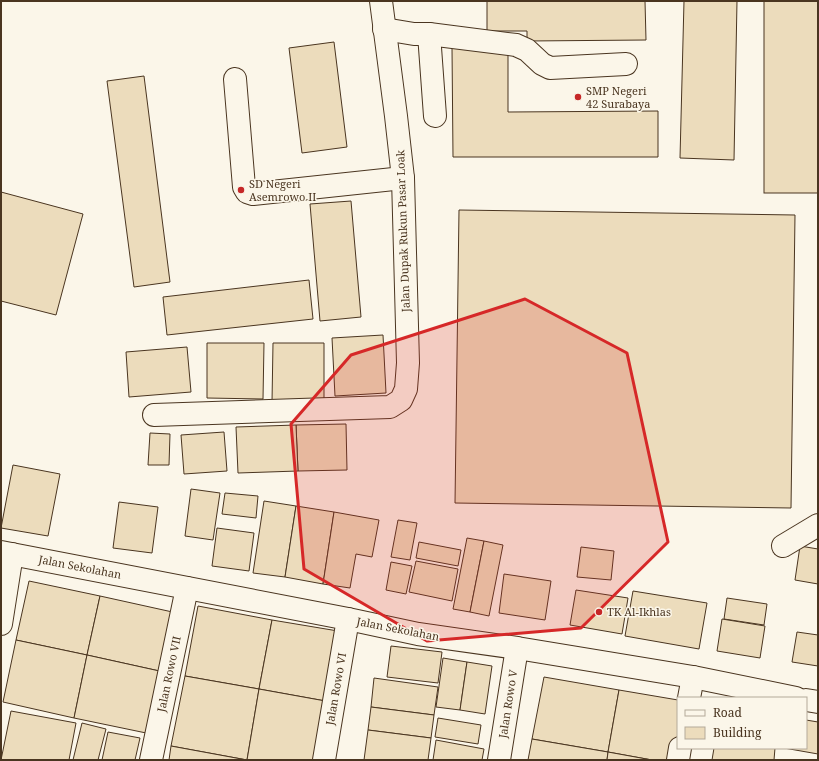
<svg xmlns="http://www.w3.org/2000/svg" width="819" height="761" viewBox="0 0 819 761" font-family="'Noto Serif',serif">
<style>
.building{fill:#ecdcbc;stroke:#4a3520}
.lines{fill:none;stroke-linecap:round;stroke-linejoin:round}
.minor-casing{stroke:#4a3520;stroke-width:24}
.minor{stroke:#fbf6e9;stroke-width:22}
.marked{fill:#d62828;fill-opacity:0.2;stroke:#d62828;stroke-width:3;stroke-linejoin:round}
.poi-dot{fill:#c62828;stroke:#fbf6e9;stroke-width:1.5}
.labels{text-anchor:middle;stroke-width:3;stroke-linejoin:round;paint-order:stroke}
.poi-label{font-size:11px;fill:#4a3520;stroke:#fbf6e9;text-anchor:start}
.street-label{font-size:11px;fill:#4a3520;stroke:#fbf6e9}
</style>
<rect width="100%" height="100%" fill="#fbf6e9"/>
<!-- building -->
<g class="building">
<path d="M487,1H645L646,40L527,41V31H487Z"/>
<path d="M684,1H737L734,160L680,158Z"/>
<rect x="764" y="1" width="54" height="192"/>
<path d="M334,42L347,147L302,153L289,48Z"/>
<path d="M452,48H508V112L658,111V157H453Z"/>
<path d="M144,76L170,282L134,287L107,81Z"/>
<path d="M1,192L83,214L56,315L1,301Z"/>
<path d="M351,201L361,317L320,321L310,204Z"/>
<path d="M459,210L795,215L791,508L455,503Z"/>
<path d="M309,280L313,319L167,335L163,297Z"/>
<path d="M383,335L386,393L335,396L332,338Z"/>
<path d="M207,343H264L263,399L207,398Z"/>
<path d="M273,343H324V402H272Z"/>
<path d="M187,347L191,392L129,397L126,352Z"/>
<path d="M346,424L347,470L298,471L296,425Z"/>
<path d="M296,425L298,471L238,473L236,427Z"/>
<path d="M224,432L227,471L184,474L181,435Z"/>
<path d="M150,433L170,434L169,465H148Z"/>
<path d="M13,465L60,474L48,536L1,528Z"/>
<path d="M191,489L220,493L213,540L185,536Z"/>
<path d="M225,493L258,496L256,518L222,514Z"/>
<path d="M264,501L296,506L285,577L253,573Z"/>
<path d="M119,502L158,507L152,553L113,548Z"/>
<path d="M296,506L334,512L323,584L285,577Z"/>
<path d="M334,512L379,520L372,557L356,554L350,588L323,584Z"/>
<path d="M398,520L417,523L410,560L391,557Z"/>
<path d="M217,528L254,533L249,571L212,566Z"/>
<path d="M467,538L484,541L470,612L453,609Z"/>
<path d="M484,541L503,545L489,616L470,612Z"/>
<path d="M419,542L461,550L458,566L416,558Z"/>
<path d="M800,546L818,549V584L795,580Z"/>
<path d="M581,547L614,551L611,580L577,577Z"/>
<path d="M416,561L458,569L452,601L409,592Z"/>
<path d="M391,562L412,566L406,594L386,590Z"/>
<path d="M504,574L551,581L545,620L499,613Z"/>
<path d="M29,581L100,596L87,655L16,640Z"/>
<path d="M576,590L628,598L622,634L570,625Z"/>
<path d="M633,591L707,603L699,649L625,636Z"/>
<path d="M100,596L177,613L164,672L87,655Z"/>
<path d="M727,598L767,604L764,625L724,619Z"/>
<path d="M198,606L272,620L259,689L185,676Z"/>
<path d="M722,619L765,626L760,658L717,651Z"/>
<path d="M272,620L344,632L331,702L259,689Z"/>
<path d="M797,632L818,635V666L792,662Z"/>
<path d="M16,640L87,655L74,718L3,702Z"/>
<path d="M391,646L442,652L438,683L387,677Z"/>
<path d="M87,655L164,672L151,734L74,718Z"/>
<path d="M443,658L467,662L460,710L436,707Z"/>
<path d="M467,662L492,666L485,714L460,710Z"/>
<path d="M185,676L259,689L247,760L171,746Z"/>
<path d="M544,677L619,690L608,752L532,739Z"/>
<path d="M374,678L438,687L434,715L371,707Z"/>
<path d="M259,689L331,702L320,760H247Z"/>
<path d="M619,690L678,700V748L676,760H652L608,752Z"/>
<path d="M371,707L434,715L431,738L368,730Z"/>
<path d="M11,711L76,723L69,760H1Z"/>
<path d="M438,718L481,725L478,744L435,737Z"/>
<path d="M806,720L818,722V754L784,748H806Z"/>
<path d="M82,723L106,729L98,760H73Z"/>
<path d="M368,730L431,738L428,760H364Z"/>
<path d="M108,732L140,738L135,760H102Z"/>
<path d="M532,739L608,752L607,760H528Z"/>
<path d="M436,740L484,749L482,760H433Z"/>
<path d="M171,746L247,760H169Z"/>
<path d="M714,748H775L774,760H712Z"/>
<path d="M608,752L652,760H607Z"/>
</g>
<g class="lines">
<defs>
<g id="minor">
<path d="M384,29L414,34H429L435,116"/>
<path d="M429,34L516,45L527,50L542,64L550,68L626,64"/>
<path d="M235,79L244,187L247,192L253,194L403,178"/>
<path d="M154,415L390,407L401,400L406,389L408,363L403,178L396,116L381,1"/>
<path d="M783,546L818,525"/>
<path d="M1,552L348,619L418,634L517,648L693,677L796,698"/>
<path d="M1,624L12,554"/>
<path d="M689,698L693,677"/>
<path d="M806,700L818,702"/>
<path d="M151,760L187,588"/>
<path d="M324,760L348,619"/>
<path d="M499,760L517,648"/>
<path d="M678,760L680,748"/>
</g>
</defs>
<!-- minor casing -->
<use href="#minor" class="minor-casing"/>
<!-- minor -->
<use href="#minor" class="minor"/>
</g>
<!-- marked area -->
<path class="marked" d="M525,299L627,353L668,542L581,628L427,641L304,569L291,424L351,355Z"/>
<!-- markers -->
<g class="poi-dot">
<circle cx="578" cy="97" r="4"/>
<circle cx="241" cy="190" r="4"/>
<circle cx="599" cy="612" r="4"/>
</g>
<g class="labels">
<!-- poi labels -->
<g class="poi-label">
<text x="586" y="95">SMP Negeri<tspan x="586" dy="13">42 Surabaya</tspan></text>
<text x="249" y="188">SD Negeri<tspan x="249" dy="13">Asemrowo II</tspan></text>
<text x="607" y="616">TK Al-Ikhlas</text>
</g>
<!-- street labels -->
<g class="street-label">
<text transform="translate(403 231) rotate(-92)" y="4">Jalan Dupak Rukun Pasar Loak</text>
<text transform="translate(80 567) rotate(11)" y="4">Jalan Sekolahan</text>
<text transform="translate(398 629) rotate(11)" y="4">Jalan Sekolahan</text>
<text transform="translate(169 674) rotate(-78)" y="4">Jalan Rowo VII</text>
<text transform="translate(336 689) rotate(-80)" y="4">Jalan Rowo VI</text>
<text transform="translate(508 704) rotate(-81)" y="4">Jalan Rowo V</text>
</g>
</g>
<!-- border -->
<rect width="819" height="761" fill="none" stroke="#4a3520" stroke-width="4"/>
<!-- legend -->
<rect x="677" y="697" width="130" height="52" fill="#fbf6e9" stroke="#b4a999"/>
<rect x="685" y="710" width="20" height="6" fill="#fbf6e9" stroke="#b4a999"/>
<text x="713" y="717" font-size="12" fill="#4a3520">Road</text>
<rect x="685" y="727" width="20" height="12" fill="#ecdcbc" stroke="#b4a999"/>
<text x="713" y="737" font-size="12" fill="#4a3520">Building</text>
</svg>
